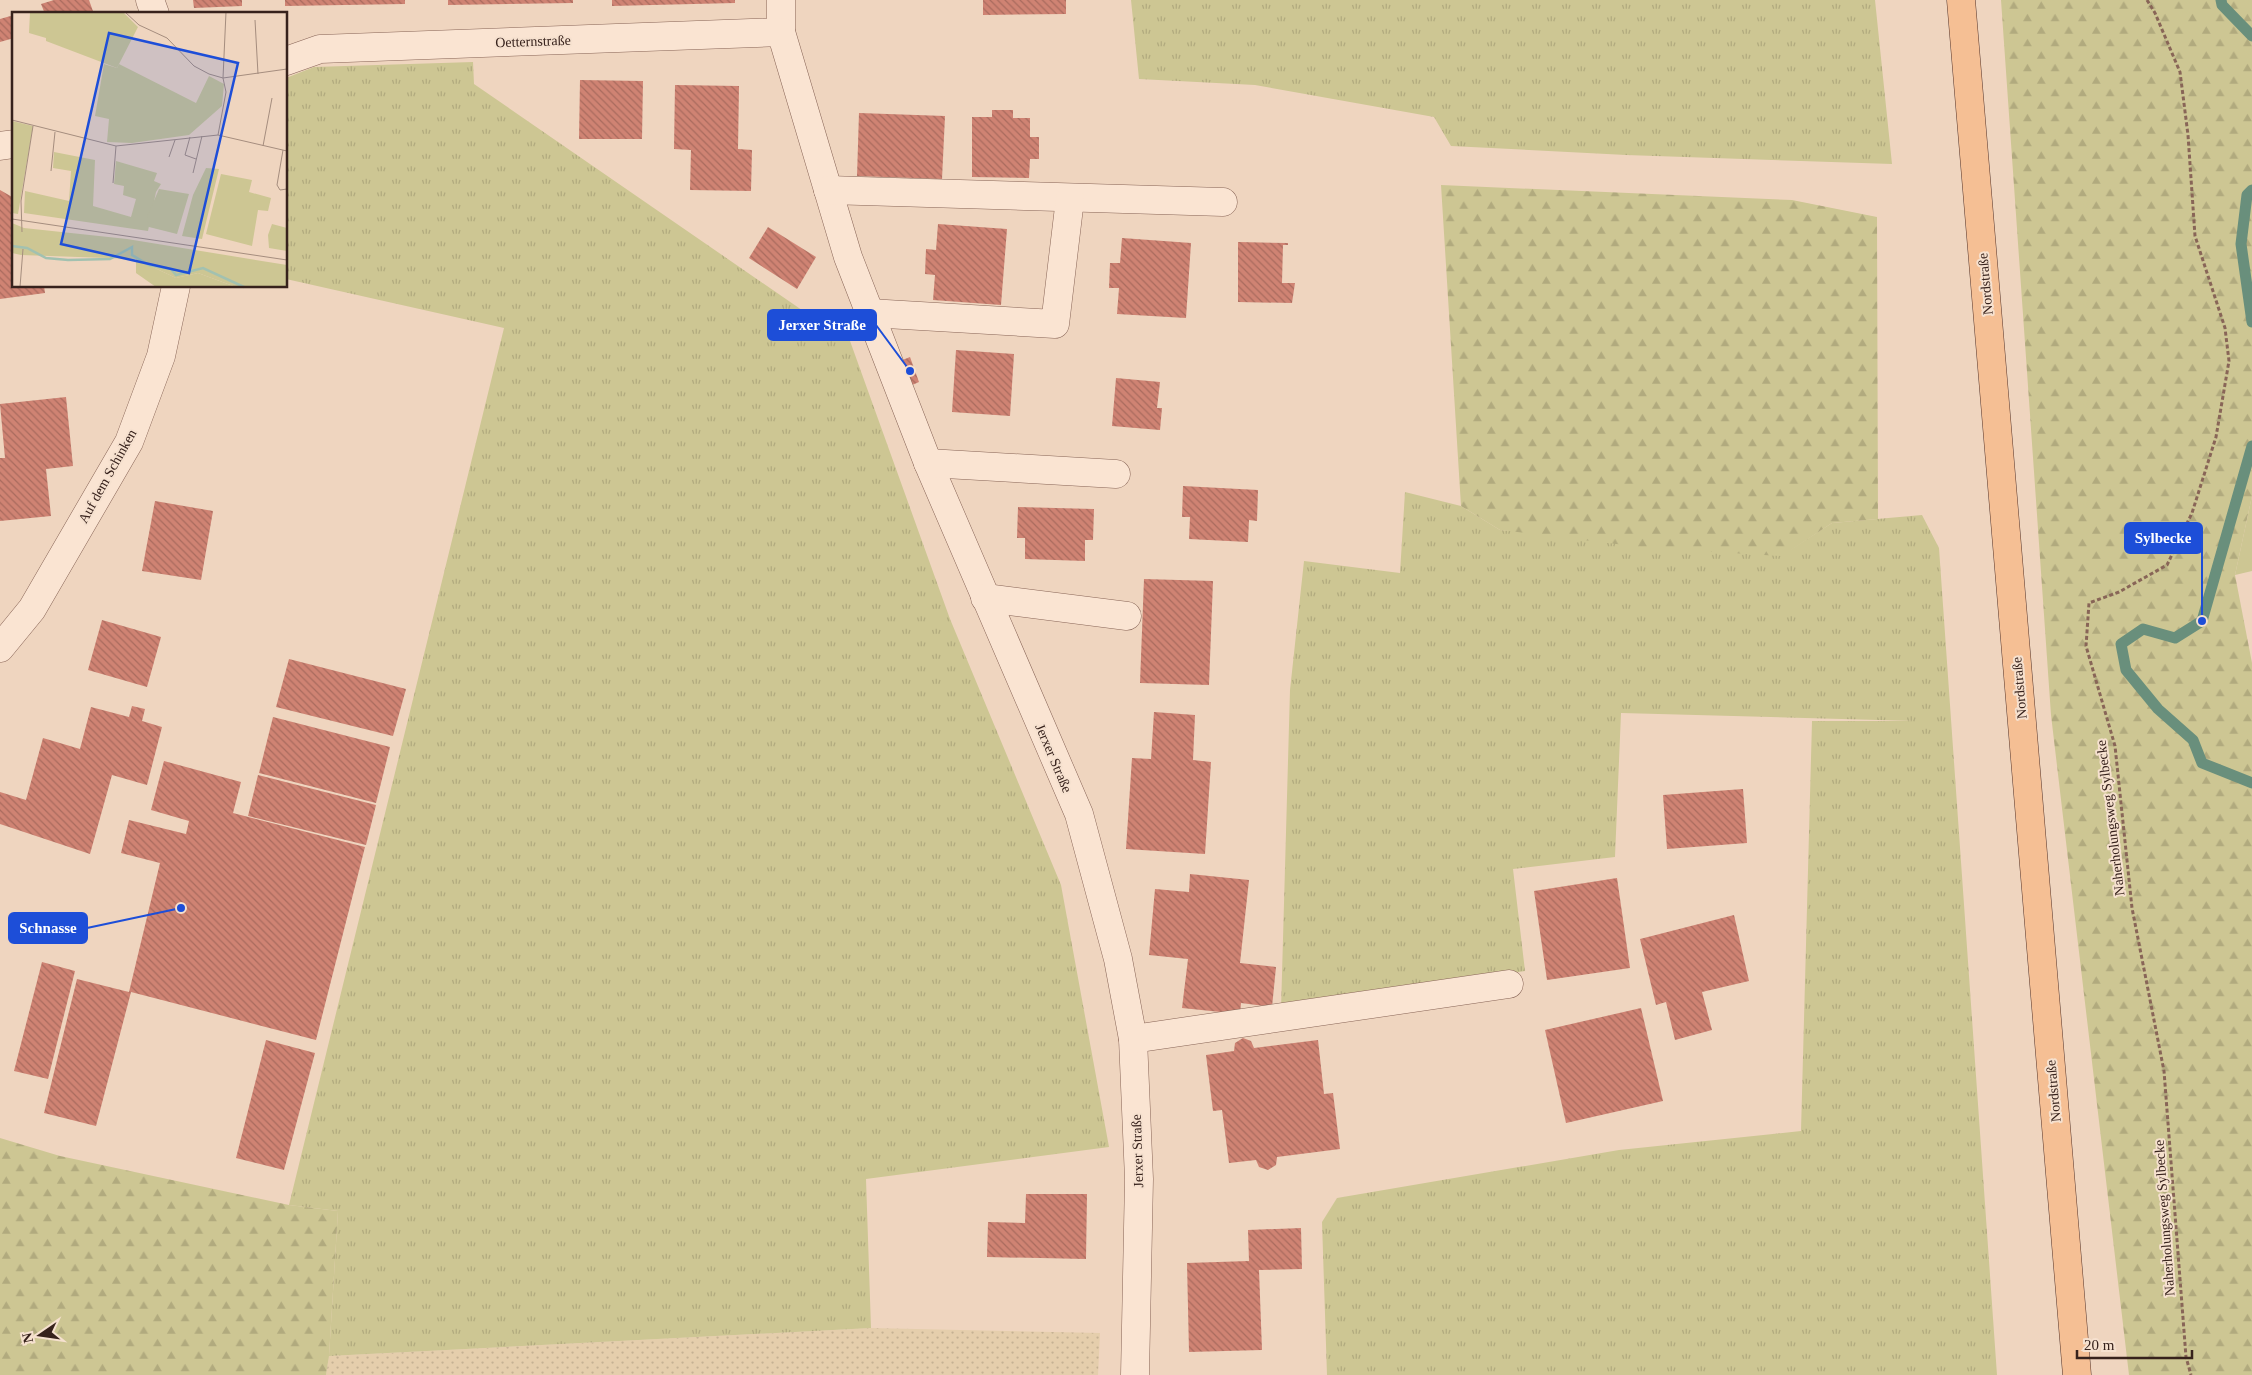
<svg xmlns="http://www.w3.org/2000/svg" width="2252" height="1375" viewBox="0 0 2252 1375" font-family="Georgia,serif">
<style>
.farmland{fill:url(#farmland-dots)}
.grass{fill:url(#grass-tufts)}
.forest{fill:url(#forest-firs)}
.green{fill:#cdc693}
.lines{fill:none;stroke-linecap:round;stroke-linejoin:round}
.stream{stroke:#698f7c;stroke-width:11}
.building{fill:url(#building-back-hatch)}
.minor-casing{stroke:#886557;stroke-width:29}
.major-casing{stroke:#56352b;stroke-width:29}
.path{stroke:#886557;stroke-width:3;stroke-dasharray:4 2.5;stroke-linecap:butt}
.minor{stroke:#fae4d2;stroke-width:28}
.major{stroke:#f5bf94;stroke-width:28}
.labels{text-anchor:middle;stroke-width:4;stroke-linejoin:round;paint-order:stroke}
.street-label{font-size:14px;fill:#37221c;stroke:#f6e1cf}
.inset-river{fill:none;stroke:#a2c1b0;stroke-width:2.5}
.inset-road{fill:none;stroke:#a58d7e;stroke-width:1}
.view{fill:#1d4ed8;fill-opacity:0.15;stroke:#1d4ed8;stroke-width:2.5}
.inset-edge{fill:none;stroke:#37221c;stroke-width:2.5}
.leader{fill:none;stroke:#1d4ed8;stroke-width:2}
.callout-dot{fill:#1d4ed8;stroke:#f6e1cf;stroke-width:2}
.callout{fill:#1d4ed8;stroke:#1d4ed8;stroke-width:2}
.callout-label{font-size:15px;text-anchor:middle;font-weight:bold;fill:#fff}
</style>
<defs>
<pattern id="farmland-dots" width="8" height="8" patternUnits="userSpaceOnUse" patternTransform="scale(1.25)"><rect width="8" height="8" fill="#e5ceac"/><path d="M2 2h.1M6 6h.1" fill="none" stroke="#c5b193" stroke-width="1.8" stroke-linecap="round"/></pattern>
<pattern id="grass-tufts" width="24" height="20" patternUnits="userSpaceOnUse" patternTransform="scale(1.25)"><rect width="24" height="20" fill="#cdc693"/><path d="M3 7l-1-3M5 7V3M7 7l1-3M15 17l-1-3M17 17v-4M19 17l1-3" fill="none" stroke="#b1aa7e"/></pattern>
<pattern id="forest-firs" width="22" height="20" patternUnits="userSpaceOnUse" patternTransform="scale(1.25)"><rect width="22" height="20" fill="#cdc693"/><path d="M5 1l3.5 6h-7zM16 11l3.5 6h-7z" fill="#b1aa7e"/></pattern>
<pattern id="building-back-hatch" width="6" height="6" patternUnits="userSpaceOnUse" patternTransform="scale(1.25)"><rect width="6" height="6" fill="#cf8373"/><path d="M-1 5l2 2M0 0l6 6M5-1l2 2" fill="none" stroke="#a96b5e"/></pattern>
</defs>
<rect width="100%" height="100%" fill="#efd5bf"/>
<!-- farmland -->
<path class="farmland" d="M871,1328L1100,1333L1098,1375H326L329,1356Z"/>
<!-- grass -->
<g class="grass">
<path d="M1131,0H1875L1892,164L1626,155L1451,146L1434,117L1255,85L1139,79Z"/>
<path d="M473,62L474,84L825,326L845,327L950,619L1061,885L1109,1147L866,1179L871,1328L329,1356L338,1211L289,1205L504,328L286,279V78L314,67Z"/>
<path d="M1405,492L1461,506L1500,530L1790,550L1832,523L1922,515L1939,548L1997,1375H1327L1322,1222L1337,1198L1619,1150L1801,1131L1812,721H1914L1621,713L1615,857L1513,869L1525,971L1281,1010L1290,690L1304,561L1400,573Z"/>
</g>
<!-- forest -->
<g class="forest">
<path d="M2001,0H2252V496L2235,575L2252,663V1375H2129L2051,715Z"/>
<path d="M1441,185L1792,200L1877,217L1878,519L1832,523L1782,556L1650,548L1500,530L1461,506Z"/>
<path d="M0,1138L60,1156L289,1205L338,1211L329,1356L326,1375H0Z"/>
</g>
<!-- green -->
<path class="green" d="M2252,496V571L2235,575Z"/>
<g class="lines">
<!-- stream -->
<g class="stream">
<path d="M2221,0L2222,5L2252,36"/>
<path d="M2252,190L2247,195L2241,244L2252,322"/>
<path d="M2252,446L2202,621L2175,638L2143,629L2121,644L2126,670L2158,709L2193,740L2202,763L2252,783"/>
</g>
</g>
<!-- building -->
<g class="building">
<path d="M54,0H89L94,14H45L41,4Z"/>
<path d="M193,0H242V6L194,8Z"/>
<path d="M285,0H405V4L285,6Z"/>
<path d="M448,0H573V3L448,5Z"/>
<path d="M612,0H735V3L612,6Z"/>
<path d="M983,0H1066V14L983,15Z"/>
<path d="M14,15V38L0,42V19Z"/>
<path d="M580,80L643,81L642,139H579Z"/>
<path d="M675,85L739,86L738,149L752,150L751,191L690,190L691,150L674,149Z"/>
<path d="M992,110H1013V118H1030V137H1039V159H1030L1029,178L972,177V117H992Z"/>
<path d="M859,113L945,116L942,179L857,176Z"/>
<path d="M0,190L14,198V286H44L45,293L0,299Z"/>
<path d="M938,224L1007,229L1001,305L933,300L935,275L925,274L926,249L936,250Z"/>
<path d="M768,227L816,257L797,289L749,258Z"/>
<path d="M1122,238L1191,243L1186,318L1117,314L1119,288H1109L1110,263H1120Z"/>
<path d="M1238,242L1288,243V245H1283L1282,283H1295L1292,303L1238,302Z"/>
<path d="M956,350L1014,354L1010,416L952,412Z"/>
<path d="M910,357L919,382L910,386L900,361Z"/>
<path d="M1116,378L1160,382L1157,408H1162L1160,430L1112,426Z"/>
<path d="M66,397L73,466L46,469L51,516L0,521V458H5L0,404Z"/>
<path d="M1183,486L1258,490L1257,521L1249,520L1248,542L1189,539L1190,517H1182Z"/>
<path d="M155,501L213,511L201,580L142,571Z"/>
<path d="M1018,507L1094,509L1093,540H1085V561L1025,559V538H1017Z"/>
<path d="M1144,579L1213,581L1209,685L1140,683Z"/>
<path d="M102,620L161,637L147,687L88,670Z"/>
<path d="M289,659L406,689L393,736L276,707Z"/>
<path d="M132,706L145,709L142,721L162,727L147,785L112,775L90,854L0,824V792L26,800L43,738L80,749L91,707L129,717Z"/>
<path d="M1154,712L1195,715L1193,760L1211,762L1205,854L1126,849L1132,758L1151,759Z"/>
<path d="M273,717L390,747L376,803L259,773Z"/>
<path d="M164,761L241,782L233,813L365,847L316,1040L131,992L96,1126L44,1113L77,979L129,992L160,863L121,853L129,820L186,834L189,821L151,810Z"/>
<path d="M258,775L376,805L366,845L248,816Z"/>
<path d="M1743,789L1747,843L1667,849L1663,795Z"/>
<path d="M1190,874L1249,880L1240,963L1276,967L1272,1007L1241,1003L1240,1014L1182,1008L1188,959L1149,955L1155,889L1189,892Z"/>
<path d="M1617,878L1630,968L1547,980L1534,891Z"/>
<path d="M1734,915L1749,981L1702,992L1712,1030L1675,1040L1666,1002L1656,1005L1640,939Z"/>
<path d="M42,962L75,971L48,1079L14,1071Z"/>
<path d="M1641,1008L1663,1101L1566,1123L1545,1030Z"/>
<path d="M1243,1038L1251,1041L1254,1048L1318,1040L1324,1094L1333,1093L1340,1149L1277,1157L1276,1165L1268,1170L1259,1167L1256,1160L1229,1163L1222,1110L1213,1111L1206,1055L1234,1051L1235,1043Z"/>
<path d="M266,1040L315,1053L284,1170L236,1158Z"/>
<path d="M1026,1194H1087L1086,1259L987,1257L988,1222L1025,1223Z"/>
<path d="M1301,1228L1302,1269L1259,1270L1262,1350L1189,1352L1187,1263L1249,1261L1248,1230Z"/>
</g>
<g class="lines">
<defs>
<g id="minor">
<path d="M150,0L155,14"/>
<path d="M781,0V32L848,257L928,463L1079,814L1118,959L1133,1039L1139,1179L1135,1375"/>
<path d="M286,61L320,49L781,32"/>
<path d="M0,146L14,144"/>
<path d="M828,190L1223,202"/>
<path d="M869,313L1055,324L1070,199"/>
<path d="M928,463L1116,474"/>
<path d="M985,598L1127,616"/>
<path d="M0,648L32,609L129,442L161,356L176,286"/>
<path d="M1133,1039L1509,984"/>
</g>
<path id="major" d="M1961,0L2077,1375"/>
</defs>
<!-- minor casing -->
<use href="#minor" class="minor-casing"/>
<!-- major casing -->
<use href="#major" class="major-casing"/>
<!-- path -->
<path class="path" d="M2147,0L2155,13L2180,72L2188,135L2195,236L2225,328L2229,361L2216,437L2192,513L2167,565L2119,592L2089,603L2086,646L2115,746L2132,908L2164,1071L2186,1357L2191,1375"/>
<!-- minor -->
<use href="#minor" class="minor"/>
<!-- major -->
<use href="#major" class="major"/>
</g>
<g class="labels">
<!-- street labels -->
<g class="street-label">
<text transform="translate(533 41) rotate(-2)" y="5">Oetternstraße</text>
<text transform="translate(1985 284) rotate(-95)" y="5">Nordstraße</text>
<text transform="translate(107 476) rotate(-61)" y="5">Auf dem Schinken</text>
<text transform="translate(2019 688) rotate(-95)" y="5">Nordstraße</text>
<text transform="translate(1054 758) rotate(67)" y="5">Jerxer Straße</text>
<text transform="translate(2110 818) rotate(-97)" y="5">Naherholungsweg Sylbecke</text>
<text transform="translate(2053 1091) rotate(-95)" y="5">Nordstraße</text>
<text transform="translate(1137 1151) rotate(-92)" y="5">Jerxer Straße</text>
<text transform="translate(2164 1218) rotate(-94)" y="5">Naherholungsweg Sylbecke</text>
</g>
</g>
<!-- overview -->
<g transform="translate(12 12)">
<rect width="275" height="275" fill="#efd5bf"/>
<path d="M18,0H34V26L17,21ZM92,52L105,56L107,52L184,91L197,64L212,72L210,94L177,123L120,131L95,130L97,107L83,104ZM0,109L21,114L6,202L0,201ZM42,140L83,148L81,194L119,205L124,187L111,183L112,174L102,172L104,149L145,161L142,169L149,172L144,180L136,219L12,201L13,179L57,189L59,159L41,156ZM194,156L207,157L190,227L170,224L181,183ZM209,162L240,168L237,180L259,186L256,199L246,198L240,234L194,222ZM260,212L275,216V239L257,236L256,223Z" fill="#cdc693"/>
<path d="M34,0H111L126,15L105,56L34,29ZM147,177L177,182L165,222L137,215L135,205ZM0,211L12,216L115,227L275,253V275H224L186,261L164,266L124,247L9,243L0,241Z" fill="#cdc693"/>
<path d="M124,247L164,266L186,261L224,275H144L124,261Z" fill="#cdc693"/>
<path class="inset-river" d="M0,234L15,236L34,246L56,248L98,247L120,235V243L137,253L159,257L164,263L191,256L232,275"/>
<path class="inset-road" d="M113,0L127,13L155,26L182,54L197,62L211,66L275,57M243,8L246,62M0,108L104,134L206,123L275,139M206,123L214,80L211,66L214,0M178,125L173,143L184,147M251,134L260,86M271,138L265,173L268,178L275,177M157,145L163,128M39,159L43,120M181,161L190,124M101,171L104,134M0,207L275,248M10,220L9,189L21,114M8,275L11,237"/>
<path class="view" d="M97,21L226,51L177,261L49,232Z"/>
<rect width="275" height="275" class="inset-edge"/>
</g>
<!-- callouts -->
<path class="leader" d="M910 371L876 325M2202 621L2202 538M181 908L87 928"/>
<g class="callout-dot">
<circle cx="910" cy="371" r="5"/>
<circle cx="2202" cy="621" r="5"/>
<circle cx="181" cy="908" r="5"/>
</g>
<g class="callout">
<rect x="768" y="310" width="108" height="30" rx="5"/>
<rect x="2125" y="523" width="77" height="30" rx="5"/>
<rect x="9" y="913" width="78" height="30" rx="5"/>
</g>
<g class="callout-label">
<text x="822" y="330">Jerxer Straße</text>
<text x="2163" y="543">Sylbecke</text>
<text x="48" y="933">Schnasse</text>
</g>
<!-- north arrow -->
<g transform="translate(40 1335) rotate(257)" stroke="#f6e1cf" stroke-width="4" paint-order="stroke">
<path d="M0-4L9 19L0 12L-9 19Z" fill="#37221c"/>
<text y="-8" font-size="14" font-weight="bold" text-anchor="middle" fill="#37221c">N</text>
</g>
<!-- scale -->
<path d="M2077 1350v8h115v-8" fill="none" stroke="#37221c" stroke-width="2.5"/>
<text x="2084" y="1350" font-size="15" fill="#37221c" stroke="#f6e1cf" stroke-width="4" paint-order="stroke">20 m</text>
</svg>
